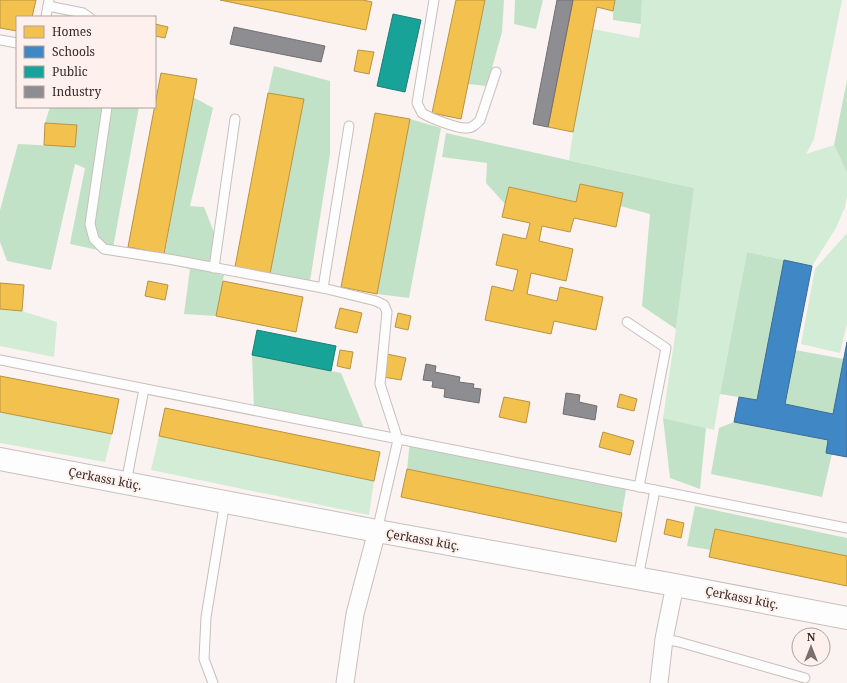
<svg xmlns="http://www.w3.org/2000/svg" width="847" height="683" viewBox="0 0 847 683" font-family="'Noto Serif',serif">
<style>
.green{fill:#d3ecd6}
.forest{fill:#c2e2c7}
.homes{fill:#f2c14e;stroke:#b99341}
.schools{fill:#3f88c5;stroke:#3c6b95}
.public{fill:#17a398;stroke:#207e75}
.industry{fill:#8d8d92;stroke:#726f71}
.lines{fill:none;stroke-linecap:round;stroke-linejoin:round}
.service-casing{stroke:#c8bfbc;stroke-width:11}
.minor-casing{stroke:#c8bfbc;stroke-width:19}
.tertiary-casing{stroke:#c8bfbc;stroke-width:24}
.service{stroke:#fefdfd;stroke-width:9}
.minor{stroke:#fefdfd;stroke-width:17}
.tertiary{stroke:#fefdfd;stroke-width:22}
.labels{text-anchor:middle;stroke-width:4;stroke-linejoin:round;paint-order:stroke}
.street-label{font-size:12px;fill:#342824;stroke:#fef1ed}
</style>
<rect width="100%" height="100%" fill="#faf3f1"/>
<!-- green -->
<g class="green">
<path d="M642,0H842L814,139L806,154L834,145L847,173V195L845,207L836,228L812,266L747,252L720,394L714,430L663,418L676,329L694,188L569,160L573,132L593,29L639,38L641,24Z"/>
<path d="M847,233V323L840,353L801,344L815,269Z"/>
<path d="M0,309L22,311L57,322L54,357L0,346Z"/>
<path d="M0,412L112,434L105,462L0,443Z"/>
<path d="M159,436L374,481L369,515L151,470Z"/>
</g>
<!-- forest -->
<g class="forest">
<path d="M485,0H504L502,32L487,86L468,84Z"/>
<path d="M515,0H543L536,29L514,24Z"/>
<path d="M615,0H642L641,24L613,20V11Z"/>
<path d="M274,66L330,81V154L310,281L270,274L304,100L268,93Z"/>
<path d="M847,80V173L834,145Z"/>
<path d="M193,97L213,108L190,206L204,207L219,245L214,273L224,275L216,316L184,314L190,269L163,263Z"/>
<path d="M50,107H91L97,109V107H139L112,253L70,244L85,168L75,164L51,270L7,261L0,242V210L18,144L75,147L77,125L45,123Z"/>
<path d="M410,119L441,128L409,298L377,294Z"/>
<path d="M446,133L694,188L676,329L642,306L650,214L620,206L623,193L580,184L576,202L509,187L505,204L486,183L487,163L442,157Z"/>
<path d="M747,252L784,260L757,400L720,394Z"/>
<path d="M795,350L844,359L833,414L785,404Z"/>
<path d="M252,355L341,373L366,433L254,410Z"/>
<path d="M663,418L706,428L700,489L670,478Z"/>
<path d="M734,422L828,440L826,453L832,454L822,497L711,474L719,428Z"/>
<path d="M410,441L627,484L622,513L407,469Z"/>
<path d="M695,506L847,538V556L715,529L711,550L687,546Z"/>
</g>
<!-- homes -->
<g class="homes">
<path d="M0,0H36L32,17H17V31L0,28Z"/>
<path d="M220,0H363L372,2L366,30Z"/>
<path d="M456,0H485L461,119L432,113Z"/>
<path d="M573,0H615L613,11L597,7L573,132L548,127Z"/>
<path d="M155,24L168,27L165,38L155,36Z"/>
<path d="M358,50L374,52L369,74L354,71Z"/>
<path d="M161,73L197,79L164,254L128,247Z"/>
<path d="M268,93L304,99L270,274L235,267Z"/>
<path d="M375,113L410,119L377,294L341,287Z"/>
<path d="M45,123L77,125L75,147L44,145Z"/>
<path d="M580,184L623,193L616,227L574,218L570,232L542,226L539,241L573,249L566,281L531,273L527,294L557,301L560,287L603,297L596,330L554,321L551,334L485,320L492,286L513,291L518,270L496,265L503,234L526,239L530,223L502,217L509,187L576,202Z"/>
<path d="M148,281L168,285L165,300L145,296Z"/>
<path d="M223,281L303,297L296,332L216,316Z"/>
<path d="M0,283L24,285L22,311L0,309Z"/>
<path d="M340,308L362,313L357,333L335,328Z"/>
<path d="M398,313L411,316L408,330L395,327Z"/>
<path d="M340,350L353,352L350,369L337,366Z"/>
<path d="M387,354L406,358L401,380L383,377Z"/>
<path d="M0,376L119,399L112,434L0,412Z"/>
<path d="M620,394L637,399L634,411L617,407Z"/>
<path d="M504,397L530,402L526,423L499,417Z"/>
<path d="M165,408L380,452L374,481L159,436Z"/>
<path d="M603,432L634,441L630,455L599,447Z"/>
<path d="M407,469L622,513L616,542L401,497Z"/>
<path d="M667,519L684,523L681,538L664,534Z"/>
<path d="M715,529L847,556V586L709,557Z"/>
</g>
<!-- schools -->
<path class="schools" d="M784,260L812,266L785,404L833,414L847,342V457L826,453L828,440L734,422L739,397L757,400Z"/>
<!-- public -->
<g class="public">
<path d="M393,14L421,20L405,92L377,86Z"/>
<path d="M257,330L336,346L331,371L252,355Z"/>
</g>
<!-- industry -->
<g class="industry">
<path d="M557,0H573L548,127L533,124Z"/>
<path d="M234,27L325,46L321,62L230,44Z"/>
<path d="M426,364L436,366L435,372L460,377L459,382L474,384L473,388L481,389L479,403L444,397L445,389L432,387L433,381L423,380Z"/>
<path d="M566,393L580,395L579,402L597,406L595,420L563,414Z"/>
</g>
<g class="lines">
<defs>
<g id="service">
<path d="M49,0L48,6L83,13L89,17"/>
<path d="M434,0L417,103L422,113C430,118 458,129 467,128C473,128 476,124 480,120L496,72"/>
<path d="M46,17L48,6"/>
<path d="M0,40L17,43"/>
<path d="M107,107L90,224L94,239L104,249L174,260L323,288L376,301L384,305L387,312L380,384L398,440L377,531"/>
<path d="M214,268L235,119"/>
<path d="M323,288L349,126"/>
<path d="M627,322L666,348L639,487"/>
<path d="M0,360L847,528"/>
<path d="M126,483L144,389"/>
<path d="M638,578L655,490"/>
<path d="M664,639L679,642L805,678"/>
<path d="M213,683L204,659L206,617L225,501"/>
</g>
<g id="minor">
<path d="M345,683L355,614L377,531"/>
<path d="M659,683L664,639L675,585"/>
</g>
<path id="tertiary" d="M0,459L377,531L675,585L847,618"/>
</defs>
<!-- service casing -->
<use href="#service" class="service-casing"/>
<!-- minor casing -->
<use href="#minor" class="minor-casing"/>
<!-- tertiary casing -->
<use href="#tertiary" class="tertiary-casing"/>
<!-- service -->
<use href="#service" class="service"/>
<!-- minor -->
<use href="#minor" class="minor"/>
<!-- tertiary -->
<use href="#tertiary" class="tertiary"/>
</g>
<g class="labels">
<!-- street labels -->
<g class="street-label">
<text transform="translate(105 479) rotate(11)" y="4">Çerkassı küç.</text>
<text transform="translate(423 540) rotate(10)" y="4">Çerkassı küç.</text>
<text transform="translate(742 598) rotate(11)" y="4">Çerkassı küç.</text>
</g>
</g>
<!-- legend -->
<rect x="16" y="16" width="140" height="92" fill="#fef1ed" stroke="#ada19d"/>
<rect x="24" y="26" width="20" height="12" fill="#f2c14e" stroke="#ada19d"/>
<text x="52" y="36" font-size="12" fill="#342824">Homes</text>
<rect x="24" y="46" width="20" height="12" fill="#3f88c5" stroke="#ada19d"/>
<text x="52" y="56" font-size="12" fill="#342824">Schools</text>
<rect x="24" y="66" width="20" height="12" fill="#17a398" stroke="#ada19d"/>
<text x="52" y="76" font-size="12" fill="#342824">Public</text>
<rect x="24" y="86" width="20" height="12" fill="#8d8d92" stroke="#ada19d"/>
<text x="52" y="96" font-size="12" fill="#342824">Industry</text>
<!-- north arrow -->
<g transform="translate(811 647)"><circle r="19" fill="#fef1ed" stroke="#ada19d"/>
<path d="M0-3L7 15L0 10L-7 15Z" fill="#796f6c"/>
<text y="-6" font-size="11" font-weight="bold" text-anchor="middle" fill="#342824">N</text>
</g>
</svg>
